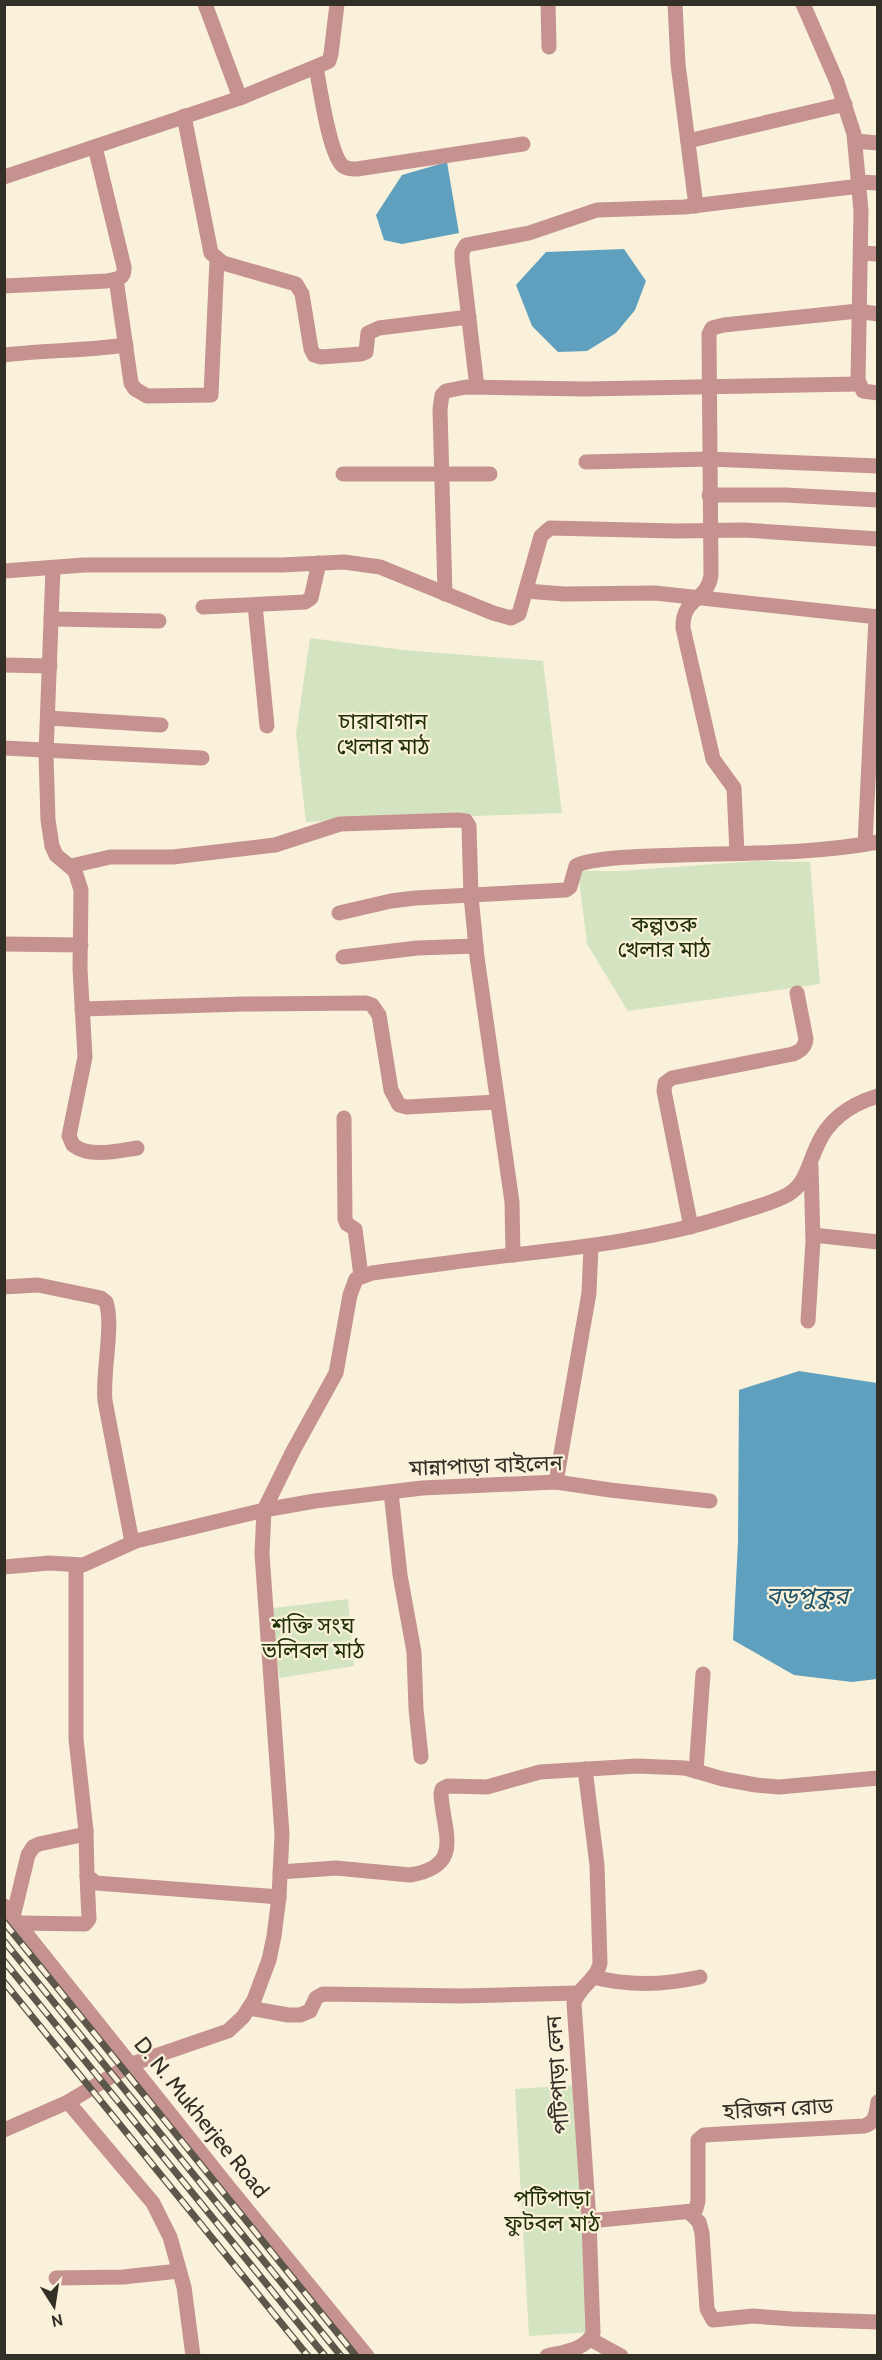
<svg xmlns="http://www.w3.org/2000/svg" width="882" height="2360" viewBox="0 0 882 2360" font-family="Cabin,'Noto Sans Bengali',sans-serif">
<style>
.green{fill:#d5e4c0}
.water{fill:#60a0bf}
.lines{fill:none;stroke-linecap:round;stroke-linejoin:round}
.minor{stroke:#c69290;stroke-width:15}
.rail-casing{stroke:#5b574b;stroke-width:7}
.rail{stroke:#f9f1da;stroke-width:4.5;stroke-dasharray:14;stroke-linecap:butt}
.labels{text-anchor:middle;stroke-width:4.5;stroke-linejoin:round;paint-order:stroke}
.park-label{font-size:22px;fill:#233006;stroke:#f9f1da}
.street-label{font-size:22px;fill:#322f26;stroke:#f9f1da}
.water-label{font-size:24px;font-style:italic;fill:#1e5268;stroke:#f9f1da}
</style>
<rect width="100%" height="100%" fill="#f9f1da"/>
<!-- green -->
<g class="green">
<path d="M310,638L404,650L543,661L562,813L306,822L296,734Z"/>
<path d="M756,861L810,862L820,984L628,1011L587,944L578,871H621Z"/>
<path d="M348,1599L354,1666L280,1678L266,1609Z"/>
<path d="M576,2085L590,2332L529,2336L515,2089Z"/>
</g>
<!-- water -->
<g class="water">
<path d="M447,162L459,233L402,244L384,240L376,215L402,175Z"/>
<path d="M624,249L646,281L635,310L616,333L587,351L558,352L532,326L516,285L546,252Z"/>
<path d="M799,1371L877,1383V1679L852,1682L794,1675L733,1640L738,1542L739,1390Z"/>
</g>
<g class="lines">
<!-- minor -->
<g class="minor">
<path d="M205,4L240,98"/>
<path d="M548,4L549,47"/>
<path d="M675,4L678,64L696,206"/>
<path d="M803,4L837,82L854,134L861,211L858,380L863,391L878,393"/>
<path d="M316,67C320,87 329,154 343,166C347,169 352,169 357,169L523,144"/>
<path d="M184,116L211,253L223,263L296,284L302,294L311,349L314,355L321,357L361,354L366,352L368,333L379,328L469,317"/>
<path d="M688,141L845,104"/>
<path d="M855,141L878,143"/>
<path d="M4,177L240,98L325,63L329,61L331,54L337,4"/>
<path d="M859,182L878,183"/>
<path d="M861,253L878,254"/>
<path d="M116,279L131,383L135,389L147,396L211,395L217,259"/>
<path d="M4,286L107,281C117,279 125,279 124,267L95,147"/>
<path d="M4,355C45,350 85,351 126,345"/>
<path d="M477,387L462,260V252L466,245L529,233L597,210L684,207L860,186"/>
<path d="M586,462L709,459L878,466"/>
<path d="M343,474H490"/>
<path d="M709,495H785L878,500"/>
<path d="M53,568L46,754L48,820L52,846L56,855L75,871L81,890L80,969L85,1057L69,1136L73,1145C89,1158 118,1151 137,1148"/>
<path d="M4,571L84,565H281L344,562L380,567L493,613L511,618L519,614L541,536L550,528L676,531L744,530L878,539"/>
<path d="M526,591L564,594L655,593L878,617"/>
<path d="M445,594L440,409L442,395L446,391L466,387L585,389L858,384"/>
<path d="M255,605L267,726"/>
<path d="M203,607L305,602L311,598L319,563"/>
<path d="M51,619L159,621"/>
<path d="M4,665L50,666"/>
<path d="M48,718L161,725"/>
<path d="M4,748L202,758"/>
<path d="M865,844L876,617"/>
<path d="M737,853L734,788L713,759L683,628C682,597 708,601 711,575L709,334L712,328L724,325L858,311L878,314"/>
<path d="M71,866L110,857H173L275,845L340,824L458,820L466,821L469,826L471,896L477,957L512,1202L513,1255"/>
<path d="M339,913L391,901L415,898L566,890L570,887L576,866C591,856 660,856 681,855C746,853 813,854 878,842"/>
<path d="M4,944L81,945"/>
<path d="M343,957L417,948L476,946"/>
<path d="M82,1009L244,1004L366,1003L372,1005L379,1015L391,1090L399,1105L407,1107L497,1102"/>
<path d="M344,1118L345,1219L347,1224L355,1229L361,1276"/>
<path d="M691,1227L664,1091L665,1083L672,1078L793,1054C800,1051 805,1048 806,1039L797,993"/>
<path d="M813,1235L878,1242"/>
<path d="M4,1287L38,1285L101,1298L106,1302C114,1326 102,1373 105,1401L132,1542"/>
<path d="M808,1321L813,1241L811,1166"/>
<path d="M556,1482L589,1293L591,1246"/>
<path d="M391,1492L400,1575L414,1652L416,1709L421,1757"/>
<path d="M4,1567L49,1563L83,1565L136,1541L264,1510L315,1501L422,1488L556,1482L610,1490L710,1501"/>
<path d="M696,1771L703,1674"/>
<path d="M86,1831L87,1876L96,1883L279,1897"/>
<path d="M280,1872L336,1868L410,1875C465,1866 443,1832 441,1794L442,1789L448,1786L487,1787L540,1772L637,1766L685,1768L723,1779L756,1785L779,1787L878,1778"/>
<path d="M4,1906L230,2189L367,2356"/>
<path d="M13,1917L28,1855L33,1847L39,1844L81,1835L86,1831L76,1739V1566"/>
<path d="M18,1923L85,1924L89,1919L87,1876"/>
<path d="M593,1977C628,1986 665,1985 700,1977"/>
<path d="M249,2008L288,2015H300L310,2011L316,1998L323,1994L462,1996L578,1993"/>
<path d="M68,2102L153,2203L170,2237L184,2287L193,2356"/>
<path d="M4,2130L68,2102L132,2064L228,2031L243,2017L254,2000L269,1960L274,1936L279,1897L282,1834L262,1554L264,1510L293,1451L336,1373L350,1295L356,1279L372,1273C419,1267 465,1260 512,1255C586,1247 660,1238 731,1215C748,1209 767,1205 783,1197C806,1187 807,1167 817,1146C828,1120 851,1104 878,1096"/>
<path d="M690,2213L699,2222L702,2233L707,2309L713,2320L753,2316L792,2319L878,2322"/>
<path d="M589,2221L693,2211L696,2209L698,2201V2140L704,2135L864,2126C876,2123 876,2113 878,2102"/>
<path d="M56,2278L123,2277L179,2271"/>
<path d="M590,2339L621,2356"/>
<path d="M547,2356C563,2352 586,2350 593,2333L589,2221L574,2003C579,1986 597,1980 600,1963L597,1865L585,1769"/>
</g>
<defs>
<g id="rail">
<path d="M4,1922L356,2356"/>
<path d="M4,1941L341,2356"/>
<path d="M4,1961L325,2356"/>
<path d="M4,1982L308,2356"/>
</g>
</defs>
<!-- rail casing -->
<use href="#rail" class="rail-casing"/>
<!-- rail -->
<use href="#rail" class="rail"/>
</g>
<g class="labels">
<!-- park labels -->
<g class="park-label">
<text x="383" y="729">চারাবাগান<tspan x="383" dy="25">খেলার মাঠ</tspan></text>
<text x="664" y="932">কল্পতরু<tspan x="664" dy="25">খেলার মাঠ</tspan></text>
<text x="313" y="1633">শক্তি সংঘ<tspan x="313" dy="25">ভলিবল মাঠ</tspan></text>
<text x="552" y="2206">পটিপাড়া<tspan x="552" dy="25">ফুটবল মাঠ</tspan></text>
</g>
<!-- street labels -->
<g class="street-label">
<text transform="translate(486 1465) rotate(-2)" y="8">মান্নাপাড়া বাইলেন</text>
<text transform="translate(557 2075) rotate(-94)" y="8">পটিপাড়া লেন</text>
<text transform="translate(778 2108) rotate(-3)" y="8">হরিজন রোড</text>
<text transform="translate(202 2117) rotate(51)" y="8">D. N. Mukherjee Road</text>
</g>
<!-- water labels -->
<g class="water-label">
<text x="807" y="1604">বড়পুকুর</text>
</g>
</g>
<!-- border -->
<rect width="882" height="2360" fill="none" stroke="#322f26" stroke-width="12"/>
<!-- north arrow -->
<g transform="translate(54 2306) rotate(168)" stroke="#f9f1da" stroke-width="4.5" paint-order="stroke">
<path d="M0-4.5L10 22L0 15L-10 22Z" fill="#322f26"/>
<text y="-9" font-size="16" font-weight="bold" text-anchor="middle" fill="#322f26">N</text>
</g>
</svg>
